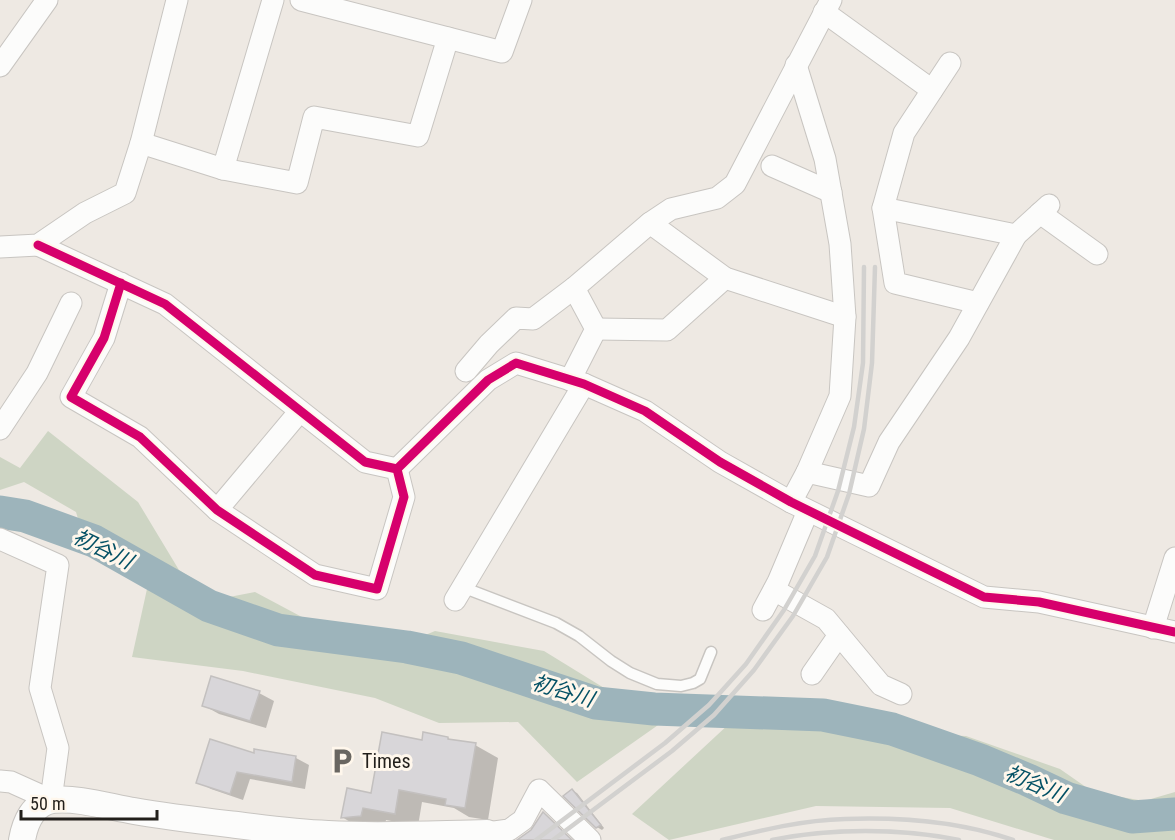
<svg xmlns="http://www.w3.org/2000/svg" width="1175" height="840" viewBox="0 0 1175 840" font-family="'Roboto Condensed','Noto Sans JP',sans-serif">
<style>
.green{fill:#ced5c4}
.shadow{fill:#0003}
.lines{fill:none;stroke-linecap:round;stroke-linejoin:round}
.river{stroke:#9db4bb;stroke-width:33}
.building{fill:#d8d6d9;stroke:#c3c0bf;stroke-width:1.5}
.service-casing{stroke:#c8c5c1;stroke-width:13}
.minor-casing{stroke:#c8c5c1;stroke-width:23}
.tertiary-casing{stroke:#c8c5c1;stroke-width:28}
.service{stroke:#fcfcfb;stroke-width:10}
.minor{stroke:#fcfcfb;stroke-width:21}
.tertiary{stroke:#fcfcfb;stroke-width:26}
.rail{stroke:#d2d1cf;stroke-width:4.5}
.cycleway-casing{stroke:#fff7ec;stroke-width:13}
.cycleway{stroke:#d6006c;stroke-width:9}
.labels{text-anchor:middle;stroke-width:6;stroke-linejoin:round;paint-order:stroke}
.poi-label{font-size:20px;fill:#221f1b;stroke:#fff7ec;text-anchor:start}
.water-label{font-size:21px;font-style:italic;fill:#045165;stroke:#fff7ec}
</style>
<rect width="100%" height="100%" fill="#eee9e3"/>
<!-- green -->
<g class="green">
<path d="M48,431L138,502L179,570L224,598L255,592L375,656L435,631L544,651L661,723L577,782L518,722L439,723L375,698L243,671L132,657L147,589L87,549L76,512L24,482L0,490V457L20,468Z"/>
<path d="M730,723L833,731L966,736L1060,769L1093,792L1144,801L1175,792V840H1054L950,808L816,806L669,840L632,814Z"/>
</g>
<!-- shadow -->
<g class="shadow">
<path d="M259,693L274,701L266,728L219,714L203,705Z"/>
<path d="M448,738L454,742L475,745L498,758L488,820L469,817L454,808L422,802L418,826L386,820L384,829L365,831L342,817L372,794L423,741Z"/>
<path d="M256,751L296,758L309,765L305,789L250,779L243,800L211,789L198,782L255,755Z"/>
<path d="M572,791L577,793L604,828L602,830L597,827Z"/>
</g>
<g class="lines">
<!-- river -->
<path class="river" d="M0,512L25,516L94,541L209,606L278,630L407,647L461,658L596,703L654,709L823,715L892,729L980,760L1028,780L1066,798L1132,817L1175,814"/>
</g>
<!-- building -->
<g class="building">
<path d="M211,676L260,691L250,721L202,706Z"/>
<path d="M382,732L422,740L423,732L448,737V739L476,743L465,808L445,805L446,799L399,790L395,814L363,808L361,816L341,818L347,788L371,793Z"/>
<path d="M210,739L254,753V749L296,756L292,782L237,772L230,794L196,783Z"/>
<path d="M572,789L601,825L596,828L563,796Z"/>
<path d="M543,812L572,840H517L531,830Z"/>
</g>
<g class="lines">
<defs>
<path id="service" d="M462,587L556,623L579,636L611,661L630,673L657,684L681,686L693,683L700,679L711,652"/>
<g id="minor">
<path d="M301,0L502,52L521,0"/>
<path d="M824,12L932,90"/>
<path d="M950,63L904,133L883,208L895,283L978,303"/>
<path d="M796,65L825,159L840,244L845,317"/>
<path d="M0,66L47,0"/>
<path d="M141,143L177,0"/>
<path d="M772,166L831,192"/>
<path d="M223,169L297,183L314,117L418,136L448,38"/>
<path d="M883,208L1016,235L1049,205"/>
<path d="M1040,213L1097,254"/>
<path d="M650,223L671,209L717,198L735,184L831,0"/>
<path d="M38,245L165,304L365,462L397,469L404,497L377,589L315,575L217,510L140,437L71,397L104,338L121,283"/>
<path d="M0,247L38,245L85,213L125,193L141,143L223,169L273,0"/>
<path d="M596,329L667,330L725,278"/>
<path d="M466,371L489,344L516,318L533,319L574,288"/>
<path d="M570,380L596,329L574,288L650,223L725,278L845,317L840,396L807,472"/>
<path d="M0,429L37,373L71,303"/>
<path d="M397,469L488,380L516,363L584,384L645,411L720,462L791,502L984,597L1039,602L1175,632"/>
<path d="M791,502L807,472L869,486L889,442L959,338L1016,235"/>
<path d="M217,510L300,411"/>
<path d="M0,539L58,565L40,688L58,748L51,800L11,782L0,781"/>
<path d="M774,590L826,619L881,685L901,694"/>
<path d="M455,600L584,384"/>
<path d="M763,610L778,582L808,511"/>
<path d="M1153,628L1175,558"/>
<path d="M812,674L839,635"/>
<path d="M487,833L509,830L523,820L539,790L590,840"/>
</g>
<path id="tertiary" d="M22,840C25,823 33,803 53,800C76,797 110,807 134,811C168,817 203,821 237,825C267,829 298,833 328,834C381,837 434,834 487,833"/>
</defs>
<!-- service casing -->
<use href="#service" class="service-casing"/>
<!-- minor casing -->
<use href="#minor" class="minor-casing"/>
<!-- tertiary casing -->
<use href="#tertiary" class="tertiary-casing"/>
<!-- service -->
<use href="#service" class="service"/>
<!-- minor -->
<use href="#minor" class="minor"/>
<!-- tertiary -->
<use href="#tertiary" class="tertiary"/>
<!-- rail -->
<g class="rail">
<path d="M536,840L665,743L709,705L746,664L784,610L815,556L838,491L854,427L863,363L864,267"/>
<path d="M553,840L672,751L714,715L754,670L793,616L827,557L849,494L864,429L872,363L875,267"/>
<path d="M722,840C762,830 803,820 845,819C899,817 961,822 1013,840"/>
<path d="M772,840C830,828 901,828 959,840"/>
</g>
<defs>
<g id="cycleway">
<path d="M38,245L165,304L365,462L397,469L404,497L377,589L315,575L217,510L140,437L71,397L104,338L121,283"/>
<path d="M397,469L488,380L516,363L584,384L645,411L720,462L791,502L984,597L1039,602L1175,632"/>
</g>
</defs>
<!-- cycleway casing -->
<use href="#cycleway" class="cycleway-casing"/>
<!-- cycleway -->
<use href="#cycleway" class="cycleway"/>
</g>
<!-- icons -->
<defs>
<symbol id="parking-bare" viewBox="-9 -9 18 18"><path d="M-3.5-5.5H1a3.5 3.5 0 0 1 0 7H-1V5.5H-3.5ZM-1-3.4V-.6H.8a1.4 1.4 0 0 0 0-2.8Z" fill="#696661" stroke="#fff7ec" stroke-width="2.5" paint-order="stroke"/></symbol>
</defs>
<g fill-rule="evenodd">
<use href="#parking-bare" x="323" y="742" width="38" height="38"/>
</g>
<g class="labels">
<!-- poi labels -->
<g class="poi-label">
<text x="362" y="768">Times</text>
</g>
<!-- water labels -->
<g class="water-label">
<text transform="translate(103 549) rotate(26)" y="7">初谷川</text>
<text transform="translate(563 691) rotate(17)" y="7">初谷川</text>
<text transform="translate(1035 784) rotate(23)" y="7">初谷川</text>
</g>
</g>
<!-- scale -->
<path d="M21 810v9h136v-9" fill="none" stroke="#221f1b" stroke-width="3"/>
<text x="30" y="810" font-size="18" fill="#221f1b" stroke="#fff7ec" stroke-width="4.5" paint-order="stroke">50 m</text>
</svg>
